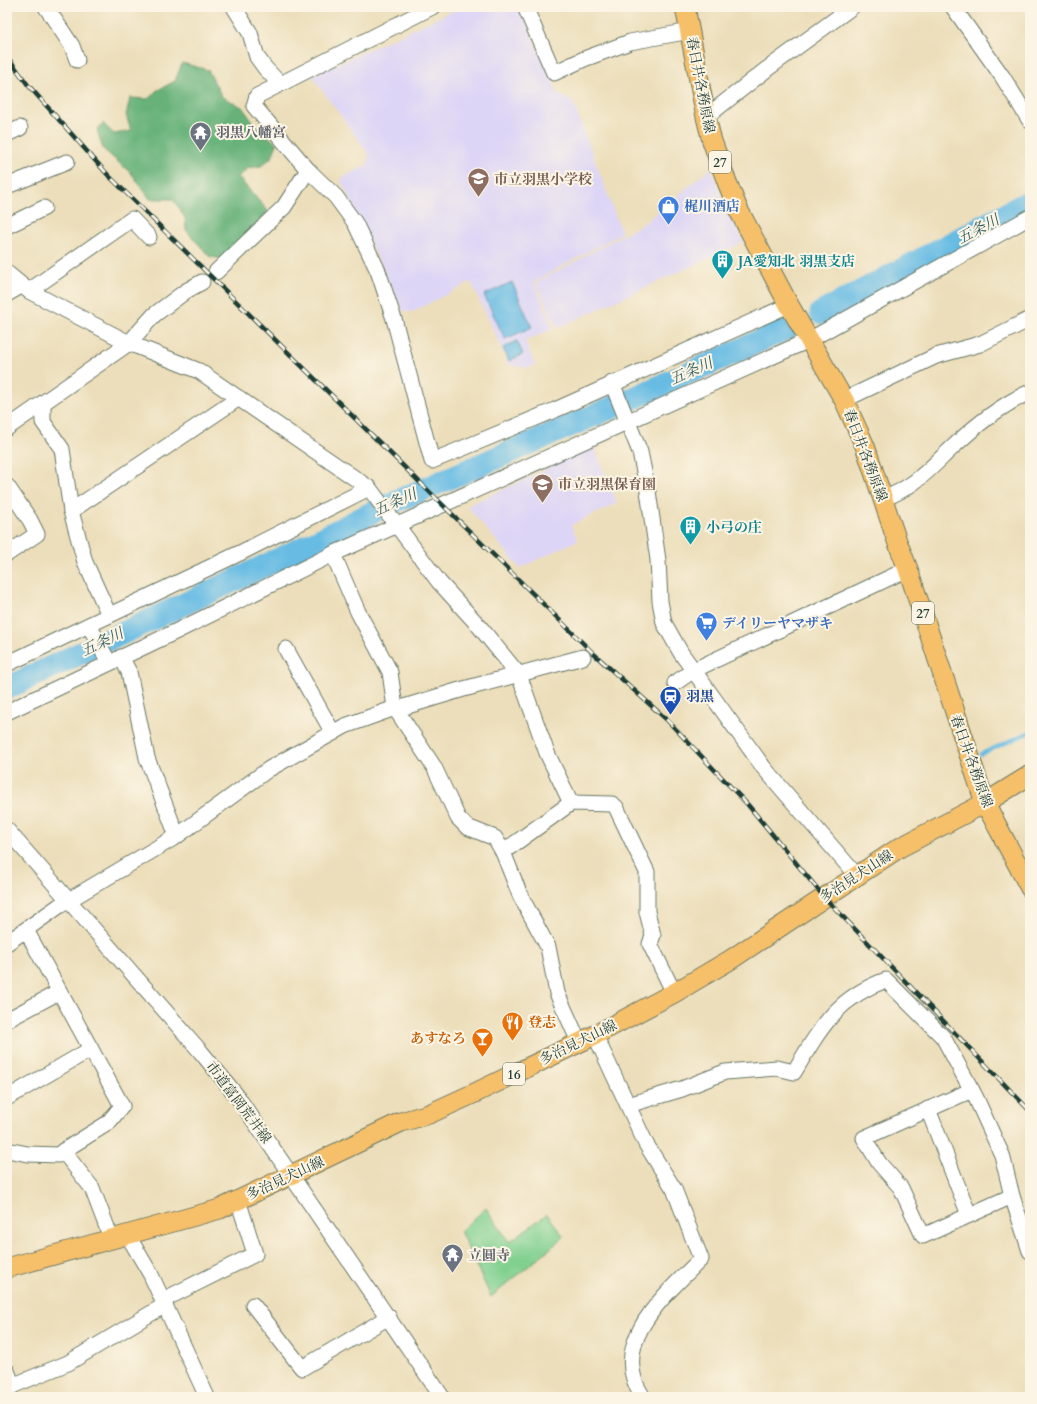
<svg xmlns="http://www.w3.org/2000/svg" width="1037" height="1404" viewBox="0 0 1037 1404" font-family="Cardo,'Noto Serif JP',serif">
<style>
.built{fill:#ddd5f6}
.green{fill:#81d090;stroke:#508662}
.forest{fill:#68b27a;stroke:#447857}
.water{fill:#68bce4;stroke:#447c8c}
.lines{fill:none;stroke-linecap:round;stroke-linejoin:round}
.stream{stroke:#68bce4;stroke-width:4}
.river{stroke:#68bce4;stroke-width:23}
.minor-casing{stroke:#677563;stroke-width:17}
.major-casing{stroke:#677563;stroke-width:21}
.minor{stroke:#fff;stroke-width:15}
.major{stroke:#f6c06b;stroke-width:19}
.rail-casing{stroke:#1f3d34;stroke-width:4.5}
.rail{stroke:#fcf5e5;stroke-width:3;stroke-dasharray:9;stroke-linecap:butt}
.labels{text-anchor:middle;stroke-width:4;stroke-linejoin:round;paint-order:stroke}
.shield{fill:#fcf5e5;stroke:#617469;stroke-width:1}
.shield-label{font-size:13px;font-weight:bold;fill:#1f3d34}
.street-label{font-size:14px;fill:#1f3d34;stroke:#fcf5e5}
.worship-label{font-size:14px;font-weight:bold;fill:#5b616d;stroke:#fcf5e5;text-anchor:start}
.education-label{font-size:14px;font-weight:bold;fill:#785e54;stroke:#fcf5e5;text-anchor:start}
.shop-label{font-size:14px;font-weight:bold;fill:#366cbe;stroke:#fcf5e5;text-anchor:start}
.culture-label{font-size:14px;font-weight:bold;fill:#0d838f;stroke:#fcf5e5;text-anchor:start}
.transit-label{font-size:14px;font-weight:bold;fill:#164399;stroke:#fcf5e5;text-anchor:start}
.food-label{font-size:14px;font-weight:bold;fill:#c56008;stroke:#fcf5e5;text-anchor:start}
.water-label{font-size:15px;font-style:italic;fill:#315d60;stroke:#fcf5e5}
</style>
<rect width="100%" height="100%" fill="#fcf5e5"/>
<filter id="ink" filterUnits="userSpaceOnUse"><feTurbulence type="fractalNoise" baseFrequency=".025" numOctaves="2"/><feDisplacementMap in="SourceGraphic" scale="8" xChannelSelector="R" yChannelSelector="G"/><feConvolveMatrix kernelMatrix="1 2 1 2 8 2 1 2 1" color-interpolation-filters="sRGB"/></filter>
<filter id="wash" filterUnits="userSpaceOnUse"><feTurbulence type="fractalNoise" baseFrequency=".012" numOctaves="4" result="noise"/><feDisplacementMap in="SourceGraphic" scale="16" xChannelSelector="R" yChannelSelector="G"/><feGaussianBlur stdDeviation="0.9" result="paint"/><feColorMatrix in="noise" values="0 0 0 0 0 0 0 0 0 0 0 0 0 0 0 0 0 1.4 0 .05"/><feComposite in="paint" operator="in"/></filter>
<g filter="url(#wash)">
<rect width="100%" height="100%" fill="#ecdeba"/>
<!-- built -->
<g class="built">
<path d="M461,7H520L558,94L573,102L622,233L534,282L553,329L525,341L535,365L528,368L509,365L471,282L412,312L403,311L341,181L343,177L367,165L369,155L312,76Z"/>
<path d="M711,168L728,211L744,242L557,328L536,283L643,224Z"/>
<path d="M592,442L617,503L571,525L578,540L520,568L467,506L547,469L545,463Z"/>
</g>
<!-- green -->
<path class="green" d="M486,1208L509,1242L547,1214L564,1237L491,1297L460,1231Z"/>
<!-- forest -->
<path class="forest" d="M182,63L208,70L222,97L242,107L255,125L277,144L272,157L261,166L248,168L238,177L268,211L253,232L224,259L210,257L186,230L185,218L173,199H150L132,174L103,149L97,130L103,123L114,134L131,131L126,115L130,98L148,99L156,91L175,81Z"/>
<!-- water -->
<g class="water">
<path d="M512,282L532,327L505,339L484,295Z"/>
<path d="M517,341L523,354L509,361L503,348Z"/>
</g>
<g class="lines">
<!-- stream -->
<path class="stream" d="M981,754L1030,732"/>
<!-- river -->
<g class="river">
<path d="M821,313L1030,201"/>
<path d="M7,688L317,541L383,507L625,402L788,328"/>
</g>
</g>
</g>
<g filter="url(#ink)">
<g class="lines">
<defs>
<g id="minor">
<path d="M46,7L72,46L77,60"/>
<path d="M234,7L250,33L257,57L265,68L280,84"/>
<path d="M432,7L257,96L254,106L308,170L336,197L355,223L378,271L394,319L432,461L555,410L789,305"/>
<path d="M525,7L554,73L584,59L630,42L690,31"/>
<path d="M953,7L1002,76L1030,121"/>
<path d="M706,117L767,69L852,7"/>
<path d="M7,134L20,128"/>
<path d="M7,186L67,162"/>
<path d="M7,226L44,208"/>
<path d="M216,272L284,207L308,170"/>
<path d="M7,273L29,291L129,343L199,371L369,488L439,582L479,626L519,675L547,753L571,803"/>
<path d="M29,291L132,219L149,237"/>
<path d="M7,294L21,286"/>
<path d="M612,383L640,452L648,491L658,560L660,601L664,623L681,653L764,768L857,876"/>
<path d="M844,400L936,356L980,344L1030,319"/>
<path d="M43,403V422L62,449L71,511L85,562L109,615"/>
<path d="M7,428L129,343L154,315L186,291L202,282"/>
<path d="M7,486L30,520L37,534L7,554"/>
<path d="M883,499C916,486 928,470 953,447C976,425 1001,405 1030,392"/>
<path d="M71,511L239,398"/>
<path d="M333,554L358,612L390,672L395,708L434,767L458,818L467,827L495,838L503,852L520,895L548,947L557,993L579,1042"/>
<path d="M89,625L109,663"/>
<path d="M286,649L333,733"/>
<path d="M121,657L129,672L147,758L177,836"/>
<path d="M7,664L242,552L369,488"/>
<path d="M675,683L694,670L908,569"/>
<path d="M7,712L177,631L333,554L809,340L1030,217"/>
<path d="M7,830L201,1052L237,1096L442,1397"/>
<path d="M503,852L571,803L612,804L616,807L647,872V912L653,935L650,944L674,993"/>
<path d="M26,930L122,1106L108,1123L63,1151"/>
<path d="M7,943L59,906L177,836L269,769L345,726L395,708L404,707L460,690L583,657"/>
<path d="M7,1020L59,992"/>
<path d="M595,1035L646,1144L674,1189L701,1259C666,1294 606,1344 643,1397"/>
<path d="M972,1090L864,1138L879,1163L901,1188L923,1236L1012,1196"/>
<path d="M7,1098L91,1049"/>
<path d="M628,1105L682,1089L725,1072L777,1068L794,1072C820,1029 836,998 886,980L943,1037L976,1098L1002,1155L1012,1196L1030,1251"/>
<path d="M928,1109L969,1215"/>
<path d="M7,1150L28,1154L59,1155L63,1151L92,1188L111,1238"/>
<path d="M127,1234L151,1275L207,1397"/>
<path d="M163,1300L255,1254L238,1200"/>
<path d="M253,1305L302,1368L389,1317"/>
<path d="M7,1371L13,1386"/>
<path d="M7,1388L68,1363L165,1305"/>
</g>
<g id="major">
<path d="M685,7L706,117L712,141L727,182L738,209L789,305L844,400L865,446L897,541L908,569L985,803L1030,888"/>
<path d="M7,1268L220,1209L401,1122L429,1114L477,1092L595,1035L674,993L730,960L899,848L985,803L1030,775"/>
</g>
</defs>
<!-- minor casing -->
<use href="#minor" class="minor-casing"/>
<!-- major casing -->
<use href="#major" class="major-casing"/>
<!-- minor -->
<use href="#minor" class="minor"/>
<!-- major -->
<use href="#major" class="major"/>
<defs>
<path id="rail" d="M7,56L28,85L108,175L594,654L666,719L748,805L825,898L1030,1111"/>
</defs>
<!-- rail casing -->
<use href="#rail" class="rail-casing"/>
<!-- rail -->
<use href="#rail" class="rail"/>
</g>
</g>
<!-- icons -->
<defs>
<symbol id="temple-pin" viewBox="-11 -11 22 30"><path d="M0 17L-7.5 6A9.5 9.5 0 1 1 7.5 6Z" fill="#6b7280" stroke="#fcf5e5"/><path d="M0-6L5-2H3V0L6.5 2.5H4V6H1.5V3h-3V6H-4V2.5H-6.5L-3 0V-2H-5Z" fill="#fff"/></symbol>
<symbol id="school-pin" viewBox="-11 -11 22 30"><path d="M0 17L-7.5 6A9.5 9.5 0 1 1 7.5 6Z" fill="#8d6e63" stroke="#fcf5e5"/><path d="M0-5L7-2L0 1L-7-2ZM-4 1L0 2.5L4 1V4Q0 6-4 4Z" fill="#fff"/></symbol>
<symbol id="shop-pin" viewBox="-11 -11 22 30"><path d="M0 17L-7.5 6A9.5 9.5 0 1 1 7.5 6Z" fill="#3f7fe0" stroke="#fcf5e5"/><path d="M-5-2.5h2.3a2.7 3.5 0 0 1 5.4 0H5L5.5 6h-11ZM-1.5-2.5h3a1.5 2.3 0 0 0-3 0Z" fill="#fff"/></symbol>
<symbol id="building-pin" viewBox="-11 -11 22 30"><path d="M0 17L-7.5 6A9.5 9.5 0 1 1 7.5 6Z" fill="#0f9aa8" stroke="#fcf5e5"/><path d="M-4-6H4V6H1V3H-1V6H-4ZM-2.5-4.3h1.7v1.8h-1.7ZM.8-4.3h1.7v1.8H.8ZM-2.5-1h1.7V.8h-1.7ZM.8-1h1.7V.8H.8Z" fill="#fff"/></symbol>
<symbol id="supermarket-pin" viewBox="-11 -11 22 30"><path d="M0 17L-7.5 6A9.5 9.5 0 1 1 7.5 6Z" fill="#3f7fe0" stroke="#fcf5e5"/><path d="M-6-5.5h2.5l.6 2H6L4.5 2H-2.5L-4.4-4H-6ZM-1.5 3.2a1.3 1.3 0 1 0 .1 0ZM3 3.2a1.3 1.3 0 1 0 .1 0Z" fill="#fff"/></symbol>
<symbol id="station-pin" viewBox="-11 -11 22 30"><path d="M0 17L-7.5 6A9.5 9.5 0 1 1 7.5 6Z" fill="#1a4fb4" stroke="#fcf5e5"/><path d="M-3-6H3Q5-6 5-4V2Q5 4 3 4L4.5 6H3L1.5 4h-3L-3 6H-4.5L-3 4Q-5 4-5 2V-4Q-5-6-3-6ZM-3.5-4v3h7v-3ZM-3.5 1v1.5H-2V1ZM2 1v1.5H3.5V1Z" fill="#fff"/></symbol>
<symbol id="restaurant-pin" viewBox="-11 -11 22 30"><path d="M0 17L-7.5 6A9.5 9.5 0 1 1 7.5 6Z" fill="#e8710a" stroke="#fcf5e5"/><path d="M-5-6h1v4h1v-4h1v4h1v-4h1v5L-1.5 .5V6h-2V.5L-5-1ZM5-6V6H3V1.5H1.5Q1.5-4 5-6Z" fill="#fff"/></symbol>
<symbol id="bar-pin" viewBox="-11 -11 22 30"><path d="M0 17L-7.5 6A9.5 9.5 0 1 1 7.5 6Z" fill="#e8710a" stroke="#fcf5e5"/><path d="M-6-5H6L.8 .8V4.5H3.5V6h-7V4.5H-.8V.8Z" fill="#fff"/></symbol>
</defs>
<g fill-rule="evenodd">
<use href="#temple-pin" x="188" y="120" width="25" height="34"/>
<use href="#school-pin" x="466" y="166" width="25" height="34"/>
<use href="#shop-pin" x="656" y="194" width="25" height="34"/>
<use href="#building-pin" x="710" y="248" width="25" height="34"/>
<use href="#school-pin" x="530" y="472" width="25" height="34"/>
<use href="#building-pin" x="678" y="514" width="25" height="34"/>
<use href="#supermarket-pin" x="694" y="610" width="25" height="34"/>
<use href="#station-pin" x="658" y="684" width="25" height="34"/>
<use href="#restaurant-pin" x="500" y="1010" width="25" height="34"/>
<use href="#bar-pin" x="470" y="1026" width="25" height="34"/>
<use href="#temple-pin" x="440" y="1242" width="25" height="34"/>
</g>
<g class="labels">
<!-- shield labels -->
<g class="shield">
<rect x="709" y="151" width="22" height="22" rx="3"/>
<rect x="912" y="602" width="22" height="22" rx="3"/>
<rect x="503" y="1063" width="22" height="22" rx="3"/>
</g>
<g class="shield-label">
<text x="720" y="167">27</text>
<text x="923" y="618">27</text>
<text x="514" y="1079">16</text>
</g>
<!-- street labels -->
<g class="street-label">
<text transform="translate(701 85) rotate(79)" y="5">春日井各務原線</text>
<text transform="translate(866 455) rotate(69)" y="5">春日井各務原線</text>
<text transform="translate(972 761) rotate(70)" y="5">春日井各務原線</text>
<text transform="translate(856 876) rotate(-33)" y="5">多治見犬山線</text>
<text transform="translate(578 1042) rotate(-26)" y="5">多治見犬山線</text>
<text transform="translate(239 1102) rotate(53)" y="5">市道富岡荒井線</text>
<text transform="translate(285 1178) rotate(-25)" y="5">多治見犬山線</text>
</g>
<!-- worship labels -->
<g class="worship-label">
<text x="216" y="137">羽黒八幡宮</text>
<text x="468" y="1260">立圓寺</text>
</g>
<!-- education labels -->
<g class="education-label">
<text x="494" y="184">市立羽黒小学校</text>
<text x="558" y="489">市立羽黒保育園</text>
</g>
<!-- shop labels -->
<g class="shop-label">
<text x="684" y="211">梶川酒店</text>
<text x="722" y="628">デイリーヤマザキ</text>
</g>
<!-- culture labels -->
<g class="culture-label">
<text x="738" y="266">JA愛知北 羽黒支店</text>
<text x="706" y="532">小弓の庄</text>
</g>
<!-- transit labels -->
<g class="transit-label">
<text x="686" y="701">羽黒</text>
</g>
<!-- food labels -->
<g class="food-label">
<text x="528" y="1027">登志</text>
<text x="466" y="1043" text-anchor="end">あすなろ</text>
</g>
<!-- water labels -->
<g class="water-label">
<text transform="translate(978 229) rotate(-28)" y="5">五条川</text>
<text transform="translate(691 371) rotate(-24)" y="5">五条川</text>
<text transform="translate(395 502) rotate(-24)" y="5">五条川</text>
<text transform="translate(102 642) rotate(-26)" y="5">五条川</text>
</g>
</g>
<!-- margin -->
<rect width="1037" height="1404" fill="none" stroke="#fcf5e5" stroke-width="24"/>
</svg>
